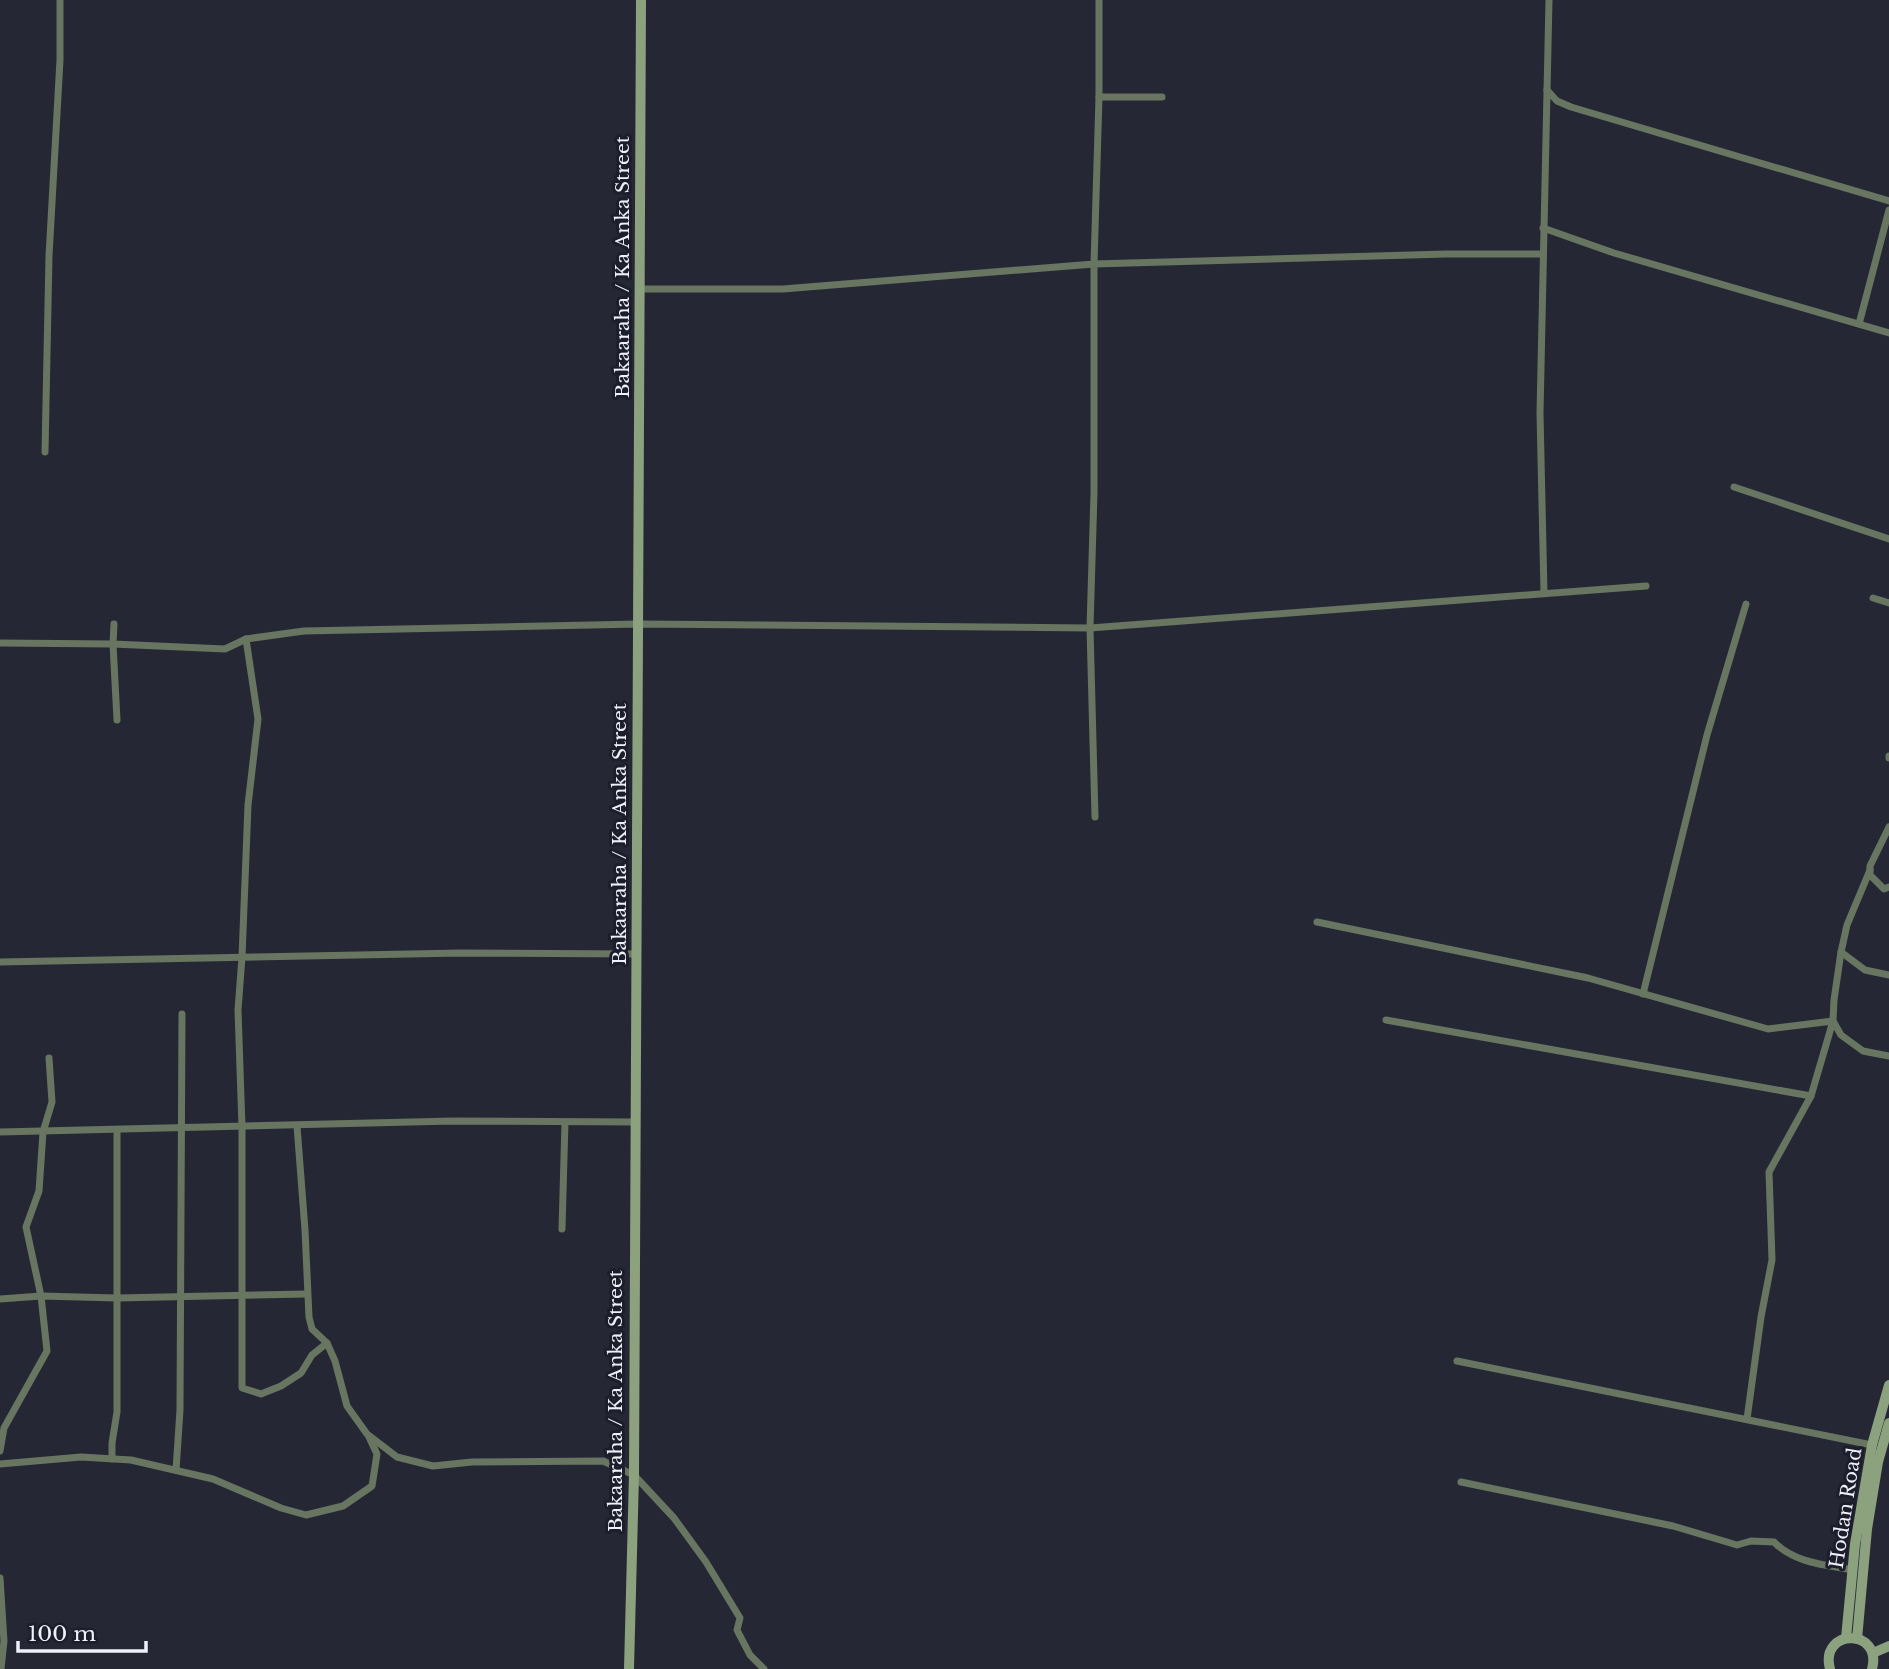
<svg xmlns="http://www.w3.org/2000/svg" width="1889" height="1669" viewBox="0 0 1889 1669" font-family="'Libre Baskerville',serif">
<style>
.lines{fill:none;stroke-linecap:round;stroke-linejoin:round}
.street{stroke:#687560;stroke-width:7}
.secondary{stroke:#8ca17e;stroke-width:10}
.labels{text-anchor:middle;stroke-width:6;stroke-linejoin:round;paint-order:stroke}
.street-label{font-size:19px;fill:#eff0fa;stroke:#1c1e2b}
</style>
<rect width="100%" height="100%" fill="#262735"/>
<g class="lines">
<!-- street -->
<g class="street">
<path d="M1547,90L1557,101L1571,107L1889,201"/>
<path d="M1099,97H1162"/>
<path d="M1543,228L1614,253L1889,333"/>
<path d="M640,289H783L1094,264L1099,97V0"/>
<path d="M1859,324L1889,210"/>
<path d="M45,452L49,256L60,60V0"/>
<path d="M1734,487L1889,539"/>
<path d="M1544,593L1540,413L1549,0"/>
<path d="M1873,598L1889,603"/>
<path d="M114,624L113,644L117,720"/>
<path d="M246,639L258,719L248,805L242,957L238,1010L242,1127V1388L261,1394L281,1386L301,1373L312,1355L327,1343"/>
<path d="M0,643L113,644L225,649L246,639L304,631L638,624L1090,628L1646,586"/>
<path d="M1889,756V758"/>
<path d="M1095,817L1090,628L1094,493V264L1446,254H1543"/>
<path d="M1889,827L1870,866V875L1884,889L1889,887"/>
<path d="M1870,870L1847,925L1841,952L1865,970L1889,975"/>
<path d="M1317,922L1588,978L1768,1029L1833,1021L1811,1096L1769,1172L1772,1260L1761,1317L1747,1419"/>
<path d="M1841,952L1834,1000L1833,1021L1841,1035L1863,1051L1889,1056"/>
<path d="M0,962L461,953L636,954"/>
<path d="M1643,994L1707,735L1746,604"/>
<path d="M1386,1020L1811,1096"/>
<path d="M297,1126L305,1230L309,1317L312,1329L327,1343L335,1361L347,1406L367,1434L397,1457L433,1466L472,1462L603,1461L634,1475L674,1518L706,1562L740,1618L737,1630L750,1655L764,1669"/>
<path d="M0,1132L453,1121L635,1122"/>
<path d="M562,1229L565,1122"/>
<path d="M0,1299L41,1296L117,1298L307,1294"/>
<path d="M1457,1361L1872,1445"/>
<path d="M0,1451L4,1428L47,1351L41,1296L26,1227L39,1191L43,1132L52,1102L49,1058"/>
<path d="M112,1459V1443L117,1412V1131"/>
<path d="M0,1464L81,1457L131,1460L213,1479L281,1508L306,1515L343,1506L372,1486L377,1454L369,1437"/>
<path d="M176,1470L180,1410L182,1014"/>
<path d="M1461,1482L1673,1526L1737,1545L1751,1541L1774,1542C1794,1563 1826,1565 1853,1570"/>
<path d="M0,1578L4,1641L1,1669"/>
</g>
<!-- secondary -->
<g class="secondary">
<path d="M1846,1638L1855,1544L1872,1445L1889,1385"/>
<path d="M1857,1639L1867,1529L1878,1462L1889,1423"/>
<path d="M1873,1653L1889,1646"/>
<path d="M629,1669L634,1475L641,0"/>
<path d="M1830,1669C1819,1628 1883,1628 1872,1669"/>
</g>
</g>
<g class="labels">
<!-- street labels -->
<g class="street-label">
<text transform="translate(622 267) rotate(-90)" y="7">Bakaaraha / Ka Anka Street</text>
<text transform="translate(619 834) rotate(-90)" y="7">Bakaaraha / Ka Anka Street</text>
<text transform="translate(615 1401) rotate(-90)" y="7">Bakaaraha / Ka Anka Street</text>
<text transform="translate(1845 1508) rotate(-81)" y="7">Hodan Road</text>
</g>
</g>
<!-- scale -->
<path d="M18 1641v10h128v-10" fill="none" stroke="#eff0fa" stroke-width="3.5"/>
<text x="28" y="1641" font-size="21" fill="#eff0fa" stroke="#1c1e2b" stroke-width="5" paint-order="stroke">100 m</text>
</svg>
